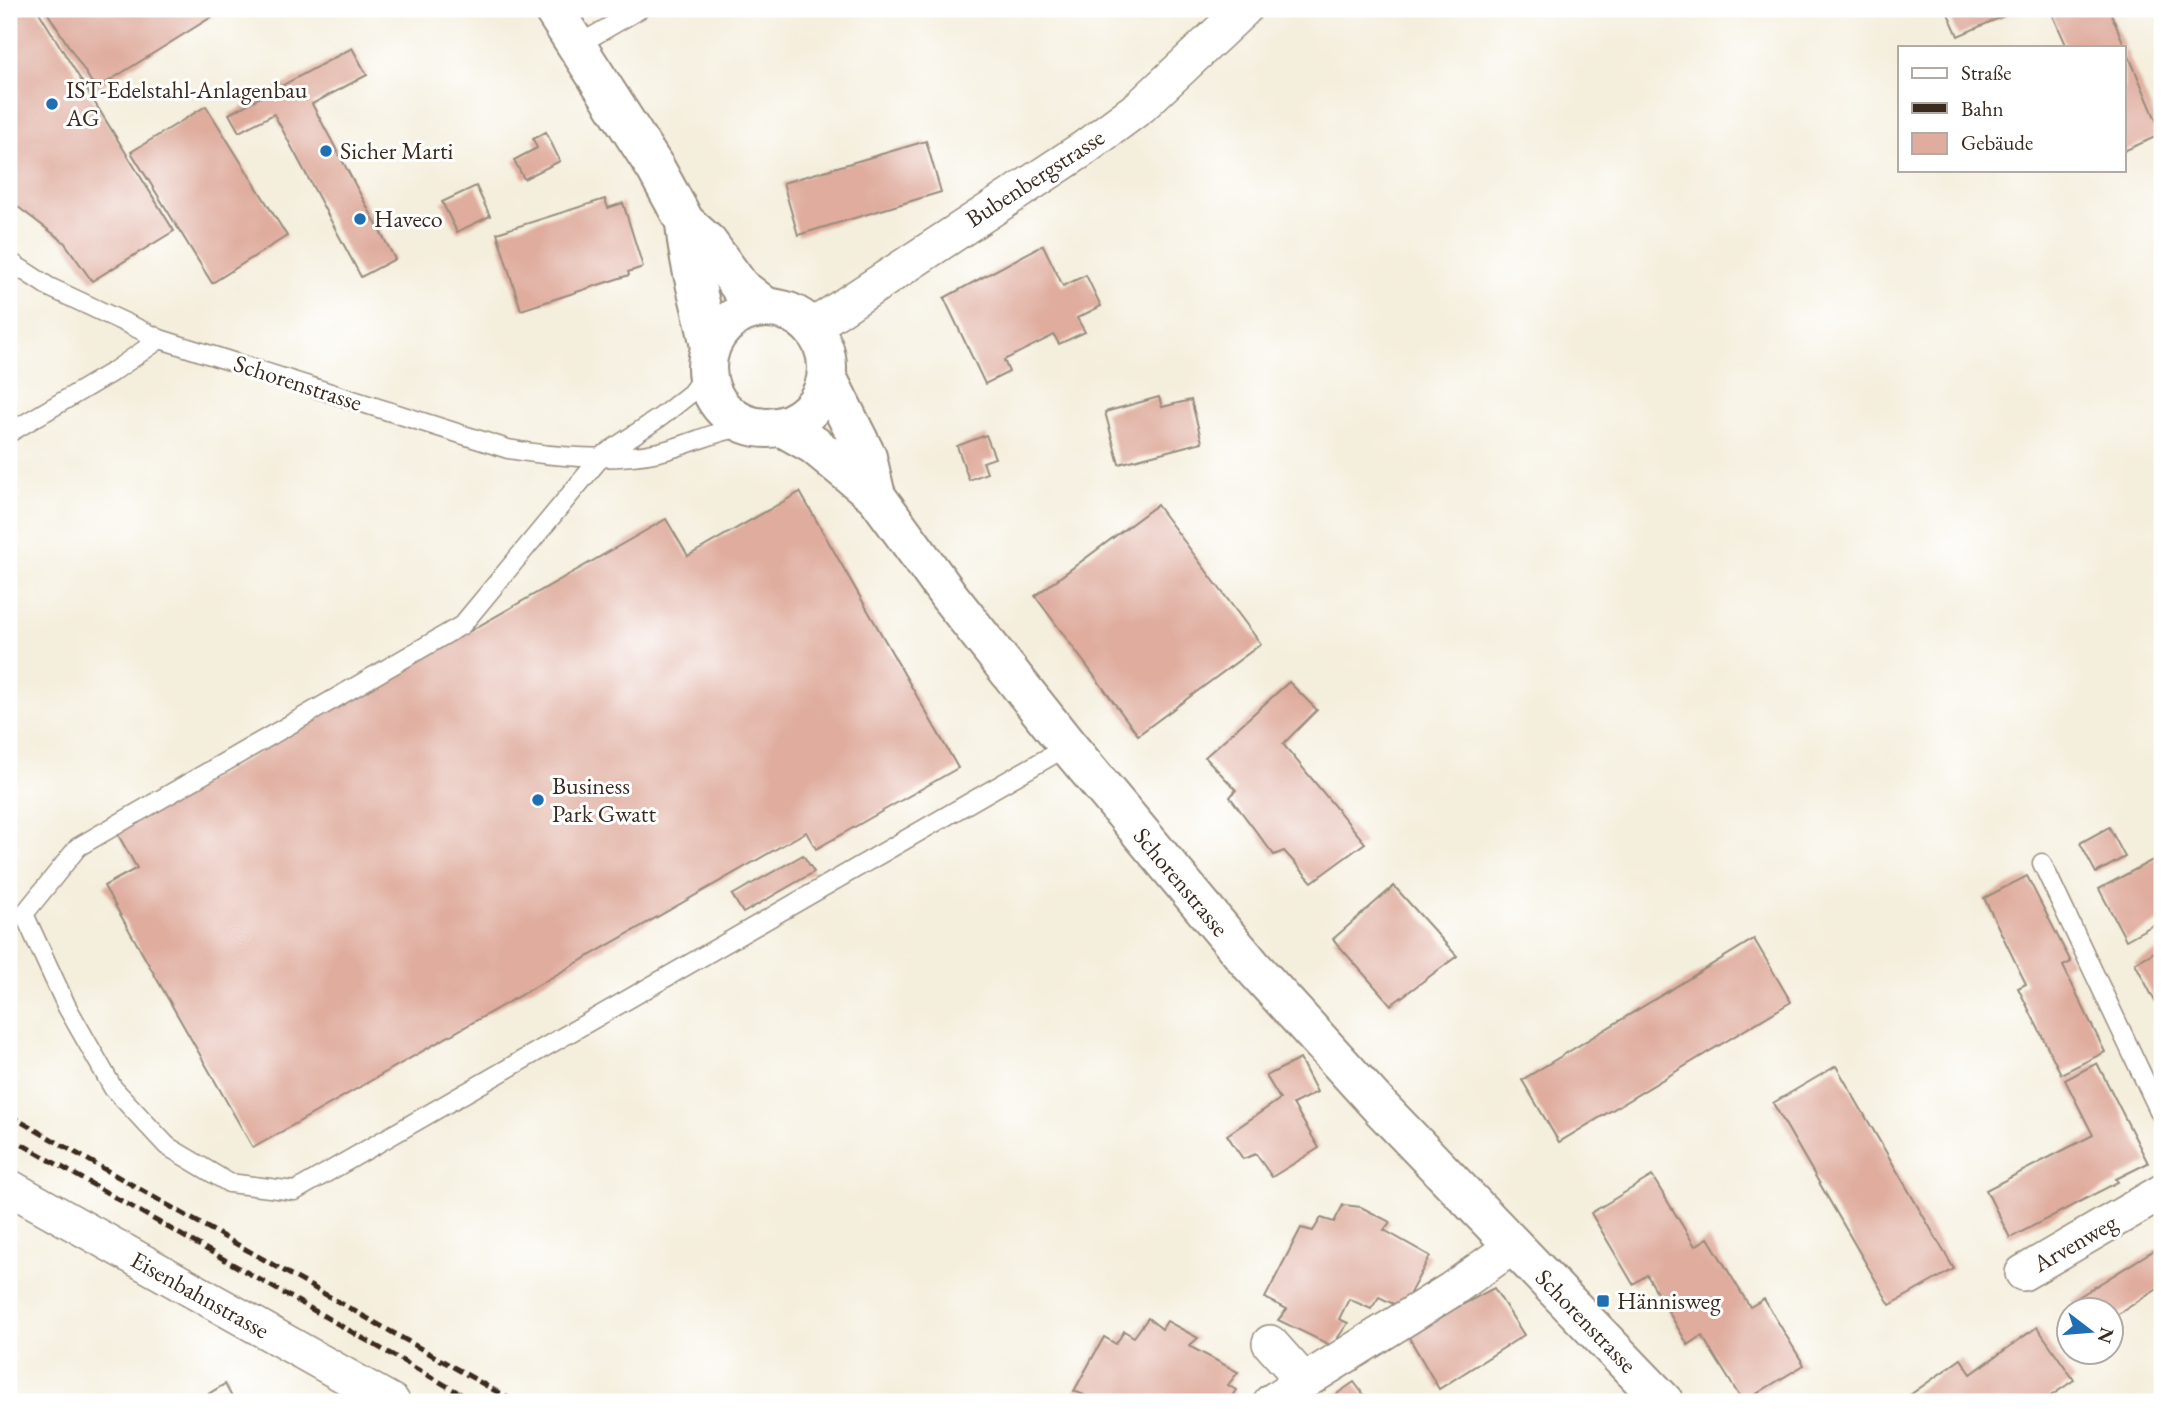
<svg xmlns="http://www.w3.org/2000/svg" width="2171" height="1411" viewBox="0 0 2171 1411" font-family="'EB Garamond',serif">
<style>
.building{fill:#dfac9d}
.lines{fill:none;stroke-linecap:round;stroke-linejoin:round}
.lane-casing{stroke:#988c7d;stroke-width:21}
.street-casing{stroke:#988c7d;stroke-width:38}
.secondary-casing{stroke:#988c7d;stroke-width:42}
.lane{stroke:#fff;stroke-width:18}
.street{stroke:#fff;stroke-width:35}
.secondary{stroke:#fff;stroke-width:38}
.rail{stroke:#3b2a1e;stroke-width:5;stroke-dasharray:10 5;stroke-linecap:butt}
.poi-dot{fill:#1f6fb2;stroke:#fff;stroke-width:2.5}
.labels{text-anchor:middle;stroke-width:6;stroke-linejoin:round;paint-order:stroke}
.poi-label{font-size:24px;fill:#3b2a1e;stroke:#fff;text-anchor:start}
.street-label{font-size:24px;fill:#3b2a1e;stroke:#fff}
</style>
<rect width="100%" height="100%" fill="#fff"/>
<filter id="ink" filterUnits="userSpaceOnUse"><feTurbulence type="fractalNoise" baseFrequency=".0143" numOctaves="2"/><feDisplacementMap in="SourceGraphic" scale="14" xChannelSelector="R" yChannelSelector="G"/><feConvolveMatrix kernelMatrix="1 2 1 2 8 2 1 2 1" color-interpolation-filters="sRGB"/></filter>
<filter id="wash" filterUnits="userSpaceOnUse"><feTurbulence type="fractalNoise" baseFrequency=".00686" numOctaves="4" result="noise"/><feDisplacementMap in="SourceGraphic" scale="28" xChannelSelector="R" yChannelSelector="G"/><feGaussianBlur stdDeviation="1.57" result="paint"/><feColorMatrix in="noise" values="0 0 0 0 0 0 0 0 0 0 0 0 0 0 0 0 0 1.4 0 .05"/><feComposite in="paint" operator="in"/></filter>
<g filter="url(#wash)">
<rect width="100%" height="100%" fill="#f4eedc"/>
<g id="blocks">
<!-- building -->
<g class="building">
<path d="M9,9H37L174,231L92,281L64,242L9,200Z"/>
<path d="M45,9H208L213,16L96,89Z"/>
<path d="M1946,9H2020L1958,36Z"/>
<path d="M2050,9H2109L2162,134L2124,151V47H2067Z"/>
<path d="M352,48L367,75L312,104L395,259L361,277L274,114L239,132L229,114Z"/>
<path d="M206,106L287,236L212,283L131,152Z"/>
<path d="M546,132L560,161L524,179L514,160L537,148L533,139Z"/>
<path d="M926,141L941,192L798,235L783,183Z"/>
<path d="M476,186L490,216L457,232L442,202Z"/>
<path d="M605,199L608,208L623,203L643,267L628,272L629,275L521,310L497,233Z"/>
<path d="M1043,245L1063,286L1086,275L1101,306L1077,318L1085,332L1059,344L1054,335L1004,360L1009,372L985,384L944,298Z"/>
<path d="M1159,397L1162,407L1191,400L1202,442L1119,464L1105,412Z"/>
<path d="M986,435L995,458L983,462L987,473L969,480L957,446Z"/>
<path d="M800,492L958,768L816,849L806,832L253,1148L104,886L137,868L117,833L666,519L688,556Z"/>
<path d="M1157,505L1261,644L1138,735L1035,596Z"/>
<path d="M1289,682L1317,710L1283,744L1365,843L1312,882L1284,851L1274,855L1230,797L1236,790L1205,757Z"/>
<path d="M2109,827L2125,857L2096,873L2080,843Z"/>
<path d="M803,855L814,872L743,913L732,895Z"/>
<path d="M2162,855V920L2126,940L2099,889Z"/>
<path d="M2027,876L2071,962L2063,966L2105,1052L2061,1074L2018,988L2026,984L1984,898Z"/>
<path d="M1394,886L1457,956L1391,1005L1333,939Z"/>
<path d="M1754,939L1791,1002L1559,1142L1522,1080Z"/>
<path d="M2162,948V1015L2135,963Z"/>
<path d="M1300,1059L1317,1092L1293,1104L1319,1148L1272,1177L1256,1154L1243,1159L1227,1135L1280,1099L1266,1076Z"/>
<path d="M2097,1063L2148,1163L2116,1179L2118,1182L2010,1238L1986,1190L2093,1135L2065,1080Z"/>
<path d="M1836,1066L1954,1269L1890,1305L1773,1103Z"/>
<path d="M1652,1176L1695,1246L1708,1238L1750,1307L1764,1299L1804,1365L1743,1402L1702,1336L1688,1345L1647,1275L1633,1284L1591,1213Z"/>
<path d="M1343,1205L1361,1207L1390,1222L1384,1230L1430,1256L1402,1308L1379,1297L1371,1309L1349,1299L1339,1319L1348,1323L1332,1346L1278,1320L1287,1309L1265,1298L1301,1228L1313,1231L1321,1218L1334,1222Z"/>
<path d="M2162,1245V1286L2112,1318V1310H2077L2072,1301Z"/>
<path d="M1494,1288L1524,1335L1439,1389L1407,1334Z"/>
<path d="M1148,1318L1162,1329L1167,1321L1198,1338L1189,1346L1238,1372L1228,1385L1236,1390L1228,1402H1079L1084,1395L1074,1391L1104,1337L1116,1344L1124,1331L1134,1337Z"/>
<path d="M2037,1327L2074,1380L2042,1402H1900L1961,1359L1971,1374Z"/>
<path d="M1354,1382L1369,1402H1325Z"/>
<path d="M225,1384L234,1401L201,1402L200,1399Z"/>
</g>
</g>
</g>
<g filter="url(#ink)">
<use href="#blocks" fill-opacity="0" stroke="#988c7d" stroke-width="2"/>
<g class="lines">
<defs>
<g id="lane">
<path d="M576,46L640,9"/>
<path d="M9,261L49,287L160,339L508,449C553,457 614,462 659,452C690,445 716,430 748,426"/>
<path d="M707,371L691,393L662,416L602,456L462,625L78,847L24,914L67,1007L113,1088L167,1146L229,1183L295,1191L1068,746"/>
<path d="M9,433L114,371L160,339"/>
<path d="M2042,863L2162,1117"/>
</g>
<g id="street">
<path d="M812,327L1083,149L1141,106L1244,9"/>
<path d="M9,1187L392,1402"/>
<path d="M2023,1273L2162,1192"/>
<path d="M1270,1343L1304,1381"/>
<path d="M1271,1402L1451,1290L1513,1246"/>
</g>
<g id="secondary">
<path d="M553,9L656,169L685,222L708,243L740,287L767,308"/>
<path d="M685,222C688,265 702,305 710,347"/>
<circle cx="767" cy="368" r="60"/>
<path d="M827,377L867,457L876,496"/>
<path d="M782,427L814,445L876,496L949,596L1068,746L1252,966L1381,1108L1664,1402"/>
</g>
</defs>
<!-- lane casing -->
<use href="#lane" class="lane-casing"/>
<!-- street casing -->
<use href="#street" class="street-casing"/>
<!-- secondary casing -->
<use href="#secondary" class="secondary-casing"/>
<!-- lane -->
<use href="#lane" class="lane"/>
<!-- street -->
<use href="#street" class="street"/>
<!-- secondary -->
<use href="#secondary" class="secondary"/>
<!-- rail -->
<g class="rail">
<path d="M9,1115L515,1402"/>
<path d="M9,1137L475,1402"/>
</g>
</g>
</g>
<!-- markers -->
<g class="poi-dot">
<circle cx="52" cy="104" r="7"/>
<circle cx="326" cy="151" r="7"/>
<circle cx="360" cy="219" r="7"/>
<circle cx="538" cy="800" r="7"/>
<rect x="1596" y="1294" width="14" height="14" rx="3.5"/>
</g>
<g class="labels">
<!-- poi labels -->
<g class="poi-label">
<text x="66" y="98">IST-Edelstahl-Anlagenbau<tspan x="66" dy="28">AG</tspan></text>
<text x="340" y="159">Sicher Marti</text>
<text x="374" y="227">Haveco</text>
<text x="552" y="794">Business<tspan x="552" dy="28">Park Gwatt</tspan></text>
<text x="1617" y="1309">Hännisweg</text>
</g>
<!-- street labels -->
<g class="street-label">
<text transform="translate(1035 178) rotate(-33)" y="8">Bubenbergstrasse</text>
<text transform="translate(298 383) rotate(18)" y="8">Schorenstrasse</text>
<text transform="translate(1181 882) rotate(50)" y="8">Schorenstrasse</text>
<text transform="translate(2075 1243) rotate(-30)" y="8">Arvenweg</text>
<text transform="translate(200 1295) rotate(29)" y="8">Eisenbahnstrasse</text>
<text transform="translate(1586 1321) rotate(46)" y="8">Schorenstrasse</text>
</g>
</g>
<!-- margin -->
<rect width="2171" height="1411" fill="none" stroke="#fff" stroke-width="35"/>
<!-- legend -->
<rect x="1898" y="46" width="228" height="126" fill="#ffffff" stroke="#b1aaa5" stroke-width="2"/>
<rect x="1912" y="68" width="35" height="10" fill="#ffffff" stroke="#b1aaa5" stroke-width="2"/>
<text x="1961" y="80" font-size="21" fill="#3b2a1e">Straße</text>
<rect x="1912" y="103" width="35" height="10" fill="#3b2a1e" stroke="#b1aaa5" stroke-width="2"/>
<text x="1961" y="116" font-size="21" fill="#3b2a1e">Bahn</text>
<rect x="1912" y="133" width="35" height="21" fill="#dfac9d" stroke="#b1aaa5" stroke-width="2"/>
<text x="1961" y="150" font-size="21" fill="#3b2a1e">Gebäude</text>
<!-- north arrow -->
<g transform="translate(2090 1331) rotate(106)"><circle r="33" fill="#ffffff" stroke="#b1aaa5" stroke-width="2"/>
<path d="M0-5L12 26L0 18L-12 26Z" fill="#1f6fb2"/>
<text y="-10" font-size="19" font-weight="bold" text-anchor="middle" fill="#3b2a1e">N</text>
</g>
</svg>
